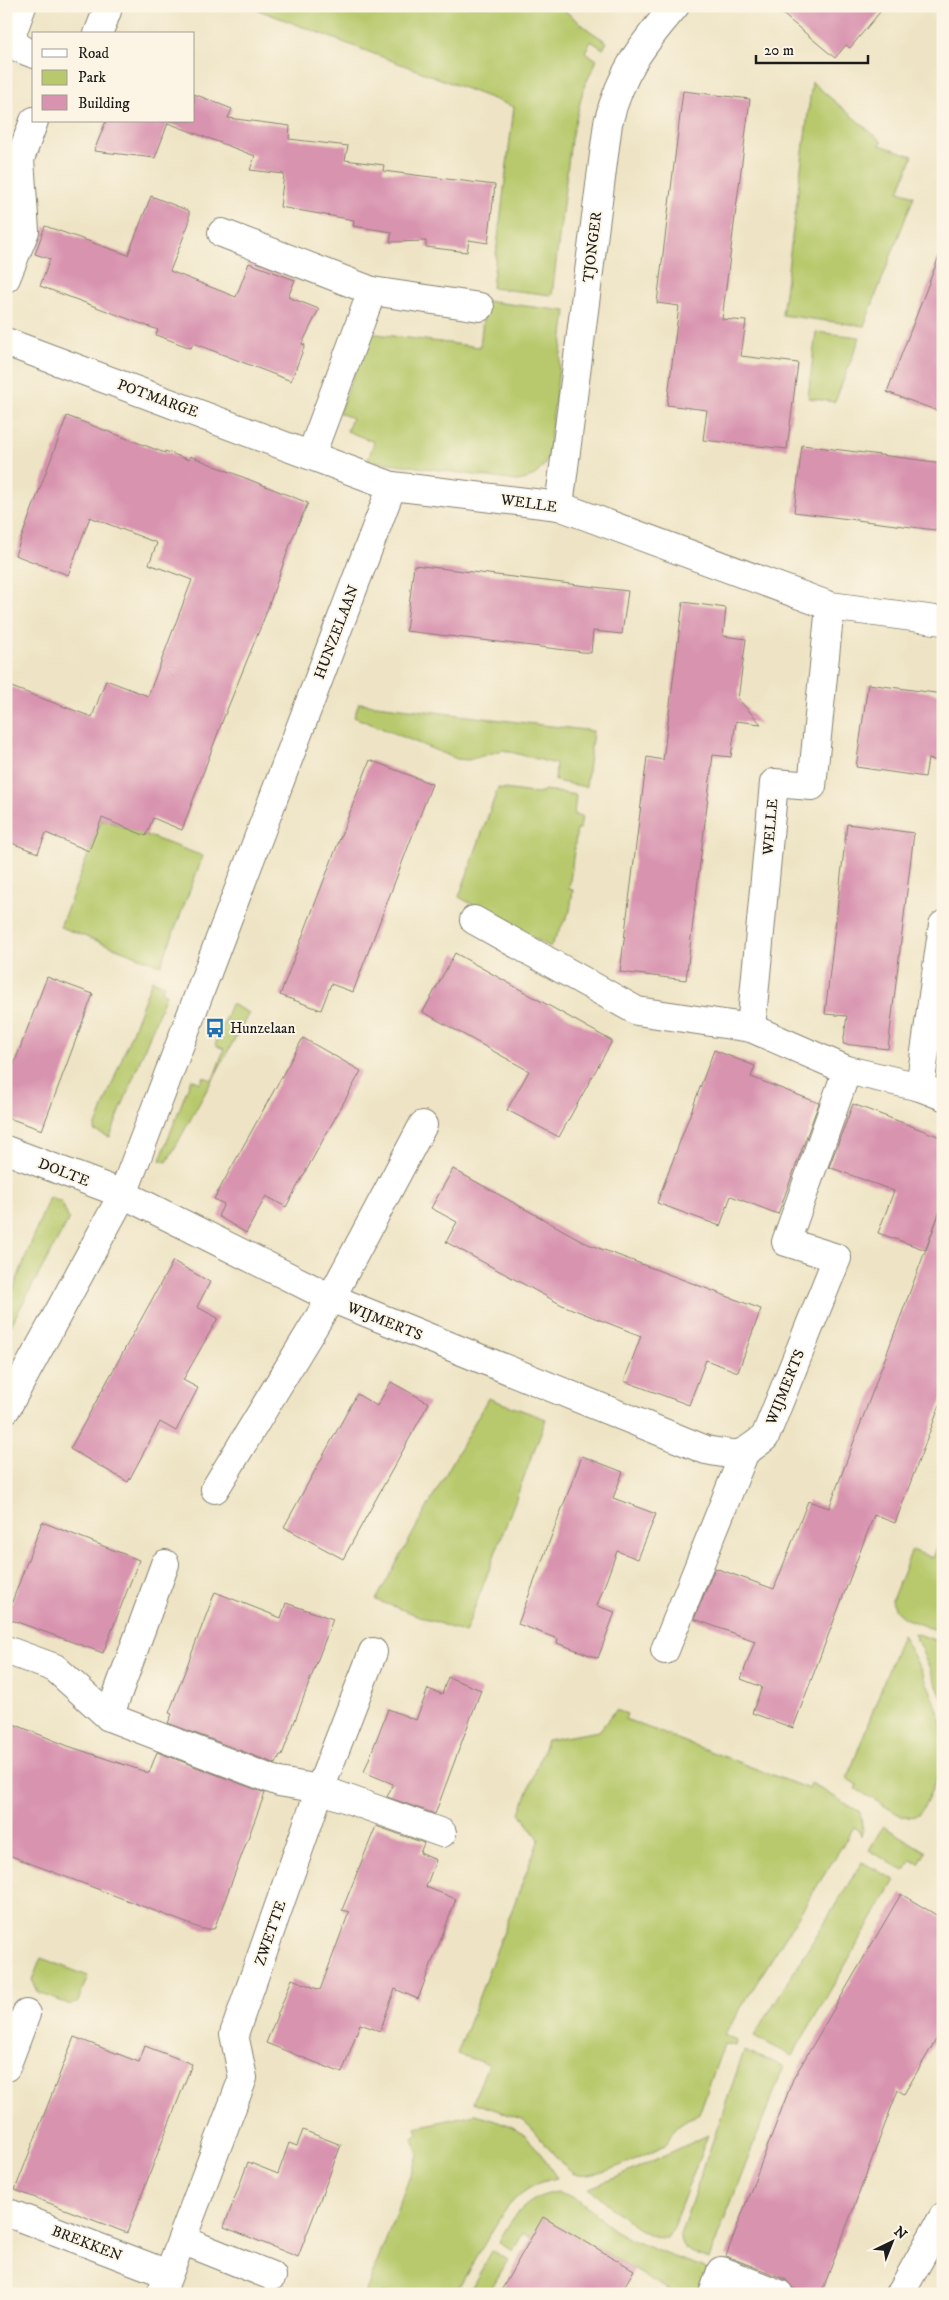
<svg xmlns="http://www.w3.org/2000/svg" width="949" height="2300" viewBox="0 0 949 2300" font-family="'IM FELL DW Pica',serif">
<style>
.green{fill:#b7c96c;stroke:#6a7244}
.building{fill:#d893af}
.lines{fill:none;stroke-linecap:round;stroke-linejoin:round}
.minor-casing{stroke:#858070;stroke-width:30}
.minor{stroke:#fff;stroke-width:28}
.labels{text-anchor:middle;stroke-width:4;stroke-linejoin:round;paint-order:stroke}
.street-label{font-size:15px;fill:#1c1c1c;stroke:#fcf5e5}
.poi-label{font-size:15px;fill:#1c1c1c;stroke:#fcf5e5;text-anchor:start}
</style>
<rect width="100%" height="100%" fill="#fcf5e5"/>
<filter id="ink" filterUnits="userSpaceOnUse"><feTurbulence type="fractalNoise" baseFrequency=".02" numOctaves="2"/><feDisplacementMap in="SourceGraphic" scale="10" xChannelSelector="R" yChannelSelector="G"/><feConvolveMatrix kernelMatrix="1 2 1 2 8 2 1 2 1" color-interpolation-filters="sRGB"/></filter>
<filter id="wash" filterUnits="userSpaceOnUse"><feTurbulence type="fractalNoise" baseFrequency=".0096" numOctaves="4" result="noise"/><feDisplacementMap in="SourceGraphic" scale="20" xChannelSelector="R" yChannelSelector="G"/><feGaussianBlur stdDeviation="1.12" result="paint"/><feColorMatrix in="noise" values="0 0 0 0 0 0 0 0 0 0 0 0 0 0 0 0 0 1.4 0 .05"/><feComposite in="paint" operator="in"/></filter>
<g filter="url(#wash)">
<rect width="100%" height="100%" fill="#eee4c5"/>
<!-- green -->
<g class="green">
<path d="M248,6H559L590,31L607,42L603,49L591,41L585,52L597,60L584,87L571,139L552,295L492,288L514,107Z"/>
<path d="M812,82L881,141L880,145L913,156L899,191L914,196L864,326L782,315Z"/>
<path d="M485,301L566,311L548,458C541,472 533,479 517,481L368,460L374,442L347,431L352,418L339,413L369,333L480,347Z"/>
<path d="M816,332L860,337L835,402L808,398Z"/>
<path d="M359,703L593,731L586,787L555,781L556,764L503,750L468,760L457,759L354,717Z"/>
<path d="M498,788L539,794L545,790L576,795L574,815L582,816L580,829L577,828L569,889L573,890L570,911L550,947L459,897Z"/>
<path d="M102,819L203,856L161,965L60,927Z"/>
<path d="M152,980L164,985L161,992L166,994L110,1137L94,1131Z"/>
<path d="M231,1004L249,1013L167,1162L160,1160L191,1079L201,1083L203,1077L213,1080L224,1049L215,1045Z"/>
<path d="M49,1197L61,1202L69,1219L6,1334V1308Z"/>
<path d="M488,1398L546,1419L465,1633L376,1600Z"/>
<path d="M943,1533V1633L904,1618L894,1609L892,1600L912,1550L933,1558Z"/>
<path d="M914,1633L943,1643V1700Z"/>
<path d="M902,1634C921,1671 949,1716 943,1759C940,1776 929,1794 923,1809C918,1816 911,1818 903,1817L856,1789L858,1785L847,1779Z"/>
<path d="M616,1710L627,1714L625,1719L809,1789L811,1784L818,1787L860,1812L863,1830L861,1837L859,1830L854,1827L724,2035L737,2041L736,2046L724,2044L699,2114C682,2121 673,2126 667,2144C648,2153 594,2182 575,2174C571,2173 568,2169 565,2167L524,2120L473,2102L488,2064L457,2054L539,1839L520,1813L547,1740L599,1731Z"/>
<path d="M883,1826L926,1852L919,1864L912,1860L904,1871L869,1850Z"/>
<path d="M862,1862L895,1880L792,2056L754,2036Z"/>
<path d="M41,1958L88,1976L78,2001L71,2005L39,1993L32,1980Z"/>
<path d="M744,2051L784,2066L709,2259C697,2254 679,2251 680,2235Z"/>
<path d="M475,2114C489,2118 504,2122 516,2129C534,2140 545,2161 557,2178C517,2186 504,2210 485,2243C475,2260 465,2277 455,2294H365L418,2155L413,2138L418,2134L416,2127Z"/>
<path d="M708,2135L671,2232L667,2238C642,2240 607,2203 589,2188L620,2176Z"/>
<path d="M556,2192C589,2198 593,2218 619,2233C647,2249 679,2258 708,2269L699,2294H676L593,2246L531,2238L523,2233L513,2251L499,2243C510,2217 528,2197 556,2192Z"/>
<path d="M492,2251L508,2260L488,2294H468Z"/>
</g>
<g id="blocks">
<!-- building -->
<g class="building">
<path d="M773,6H885L850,48L846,45L835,58Z"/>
<path d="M683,91L750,99L722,319L746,321L741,356L798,363L787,449L703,440L707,410L667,405L679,306L657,303Z"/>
<path d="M194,94L232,109L228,118L290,126L289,139L348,146L345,160L384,165L383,171L495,185L488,243L469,240L467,252L426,247V241L390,242L392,232L353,226L354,220L280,207L284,174L250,170L255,156L168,123L155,158L94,151L106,121H194Z"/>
<path d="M151,196L189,211V223L170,271L236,297L249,263L295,280L288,297L319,309L302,344L305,345L291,381L193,343L191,348L156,335L158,330L40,286L50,259L35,254L45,226L128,255Z"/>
<path d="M940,254H943V413L887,392Z"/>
<path d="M67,416L165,453V451L189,460L190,456L308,503L292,539L265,616L222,722L182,830L153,818L146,836L102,818L89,851L46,833L38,853L6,841V685L92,717L106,680L148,696L192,580L149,564L157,543L90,517L68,575L15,555Z"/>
<path d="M802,445L943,463V531L794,512Z"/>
<path d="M414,565L628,591L622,634L593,631L591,653L406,631Z"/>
<path d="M683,602L726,608L723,636L746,639L738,699L761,724L736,721L731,757L713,755L686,980L620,972L647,757L663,760Z"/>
<path d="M868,684L943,694V740L940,761L928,759L925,777L856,767Z"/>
<path d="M370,760L432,784L353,992L331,984L321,1010L280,995Z"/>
<path d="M847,824L914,833L888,1049L843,1044L847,1016L825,1014Z"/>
<path d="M455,953L612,1041L559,1137L507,1110L529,1071L423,1012Z"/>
<path d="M47,977L93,994L42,1130L6,1117V1085Z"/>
<path d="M303,1038L361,1071L286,1207L266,1196L246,1233L218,1216L224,1204L214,1199Z"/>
<path d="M714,1050L755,1066L751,1077L819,1103L778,1214L731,1196L720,1226L657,1203Z"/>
<path d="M853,1104L943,1138V1202L926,1250L878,1233L894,1191L829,1167Z"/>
<path d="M453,1169L588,1244L761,1309L738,1372L706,1360L689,1405L624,1381L641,1336L562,1305L446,1242L457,1222L431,1208Z"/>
<path d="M939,1214L943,1215V1397L895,1523L874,1515L793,1728L752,1713L762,1687L741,1679L755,1641L694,1619L715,1568L774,1589L808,1501L829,1508Z"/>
<path d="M173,1261L210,1282L197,1307L218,1318L183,1380L198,1388L176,1431L160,1422L128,1482L70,1449Z"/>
<path d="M391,1382L429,1403L343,1559L284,1527L357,1394L377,1406Z"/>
<path d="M582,1456L623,1472L613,1498L656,1514L638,1559L617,1551L597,1606L615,1612L598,1658L557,1643L558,1639L518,1624Z"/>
<path d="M42,1522L139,1560L103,1653L6,1618Z"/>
<path d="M215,1592L281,1618L286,1603L333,1619L282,1755H280L276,1764L168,1723L172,1714L169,1713Z"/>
<path d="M448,1677L481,1690L435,1814L387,1797L393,1784L364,1772L388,1709L416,1720L428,1689L442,1694Z"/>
<path d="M6,1721L68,1746L149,1773L157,1752L265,1793L214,1929H202L6,1854Z"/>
<path d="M376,1826L424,1843L420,1853L436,1860L426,1887L456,1899L418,1999L395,1989L380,2031L360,2024L342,2073L266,2043L292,1979L320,1990L349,1912L342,1910Z"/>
<path d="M901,1894L943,1919V2028L904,2094L898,2090L821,2294H807L793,2288L785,2279L726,2256L793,2079Z"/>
<path d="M74,2037L139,2062L145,2046L192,2064L127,2233L15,2190Z"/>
<path d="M303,2130L341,2145L298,2257L224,2227L248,2162L278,2174L289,2143L297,2146Z"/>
<path d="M543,2217L634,2270L620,2294H499Z"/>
</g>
</g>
</g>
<g filter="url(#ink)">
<use href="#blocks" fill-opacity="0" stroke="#858070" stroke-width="1"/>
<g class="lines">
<defs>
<g id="minor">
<path d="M22,6L13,31V41L21,49L34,54"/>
<path d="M98,34L107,11V6"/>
<path d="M222,233L372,291L480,307"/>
<path d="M6,278L25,231L20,159L34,121"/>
<path d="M6,342L392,486L559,506L830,606L943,621"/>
<path d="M311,455L372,291"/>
<path d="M559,506L608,123C621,72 641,46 675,6"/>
<path d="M474,920L637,1011L751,1028L847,1070L920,1087L943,1096"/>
<path d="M751,1028L774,783L812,786L830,606"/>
<path d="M920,1087L943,925"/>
<path d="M6,1150L123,1194L331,1298L706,1450C739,1456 739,1458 765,1437L837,1258L786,1242L847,1070"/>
<path d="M6,1409L123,1194L392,486"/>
<path d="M215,1489L331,1298L423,1125"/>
<path d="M6,1650L55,1668L109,1717L279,1782L320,1789L442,1833"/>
<path d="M665,1650L744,1454"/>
<path d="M109,1717L165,1564"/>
<path d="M6,2067L26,2014"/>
<path d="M6,2212L168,2274"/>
<path d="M182,2240L272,2276"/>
<path d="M161,2294L243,2078L234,2034L320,1789L373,1652"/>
<path d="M713,2294L721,2271L779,2294"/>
<path d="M900,2294L943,2217"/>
</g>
</defs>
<!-- minor casing -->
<use href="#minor" class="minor-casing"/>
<!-- minor -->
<use href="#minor" class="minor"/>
</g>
</g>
<!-- icons -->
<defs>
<symbol id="bus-bare" viewBox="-9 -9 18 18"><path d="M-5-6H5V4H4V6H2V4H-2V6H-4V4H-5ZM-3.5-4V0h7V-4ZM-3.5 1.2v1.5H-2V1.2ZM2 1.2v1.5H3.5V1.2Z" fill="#1f6fb2" stroke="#fcf5e5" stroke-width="2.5" paint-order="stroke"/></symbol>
</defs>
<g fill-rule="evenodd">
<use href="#bus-bare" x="201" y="1014" width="28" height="28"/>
</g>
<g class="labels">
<!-- street labels -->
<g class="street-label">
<text transform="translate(592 247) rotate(-83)" y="5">TJONGER</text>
<text transform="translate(158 398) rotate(20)" y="5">POTMARGE</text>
<text transform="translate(529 503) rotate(8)" y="5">WELLE</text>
<text transform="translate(336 632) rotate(-69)" y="5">HUNZELAAN</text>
<text transform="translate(770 827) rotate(-85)" y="5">WELLE</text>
<text transform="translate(64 1172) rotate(21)" y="5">DOLTE</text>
<text transform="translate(385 1321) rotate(22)" y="5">WIJMERTS</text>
<text transform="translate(785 1387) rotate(-68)" y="5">WIJMERTS</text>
<text transform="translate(270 1933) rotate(-71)" y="5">ZWETTE</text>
<text transform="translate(87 2243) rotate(21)" y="5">BREKKEN</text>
</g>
<!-- poi labels -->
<g class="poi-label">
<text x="230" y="1033">Hunzelaan</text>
</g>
</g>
<!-- margin -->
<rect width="949" height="2300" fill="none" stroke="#fcf5e5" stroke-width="25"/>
<!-- legend -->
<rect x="32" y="32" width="162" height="90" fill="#fcf5e5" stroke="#a29e95"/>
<rect x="42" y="49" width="25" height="8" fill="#ffffff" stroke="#a29e95"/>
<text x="78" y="58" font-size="15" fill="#1c1c1c">Road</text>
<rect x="42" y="70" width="25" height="15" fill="#b7c96c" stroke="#a29e95"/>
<text x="78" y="82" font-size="15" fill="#1c1c1c">Park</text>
<rect x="42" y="95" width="25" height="15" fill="#d893af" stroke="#a29e95"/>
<text x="78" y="108" font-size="15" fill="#1c1c1c">Building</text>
<!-- north arrow -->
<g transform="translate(892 2242) rotate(43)" stroke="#fcf5e5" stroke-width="4" paint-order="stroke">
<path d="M0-4L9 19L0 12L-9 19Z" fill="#1c1c1c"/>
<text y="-8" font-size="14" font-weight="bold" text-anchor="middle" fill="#1c1c1c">N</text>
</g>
<!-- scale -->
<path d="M756 55v8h112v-8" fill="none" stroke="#1c1c1c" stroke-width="2.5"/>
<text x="764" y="55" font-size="15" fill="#1c1c1c" stroke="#fcf5e5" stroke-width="4" paint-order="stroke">20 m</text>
</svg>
